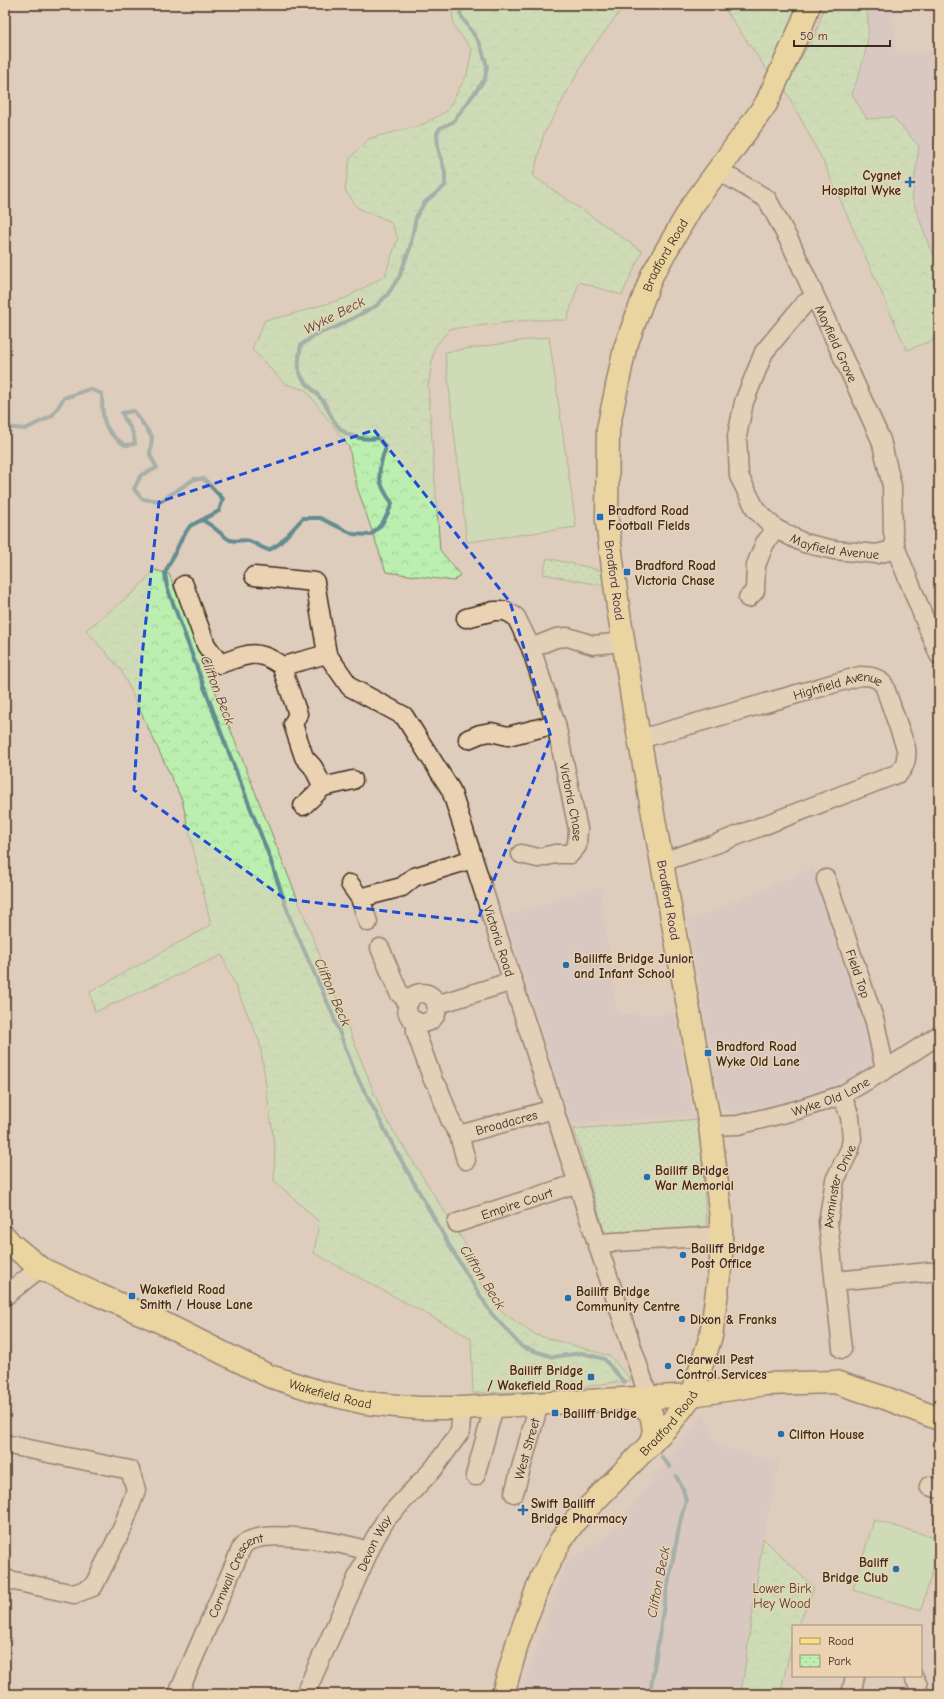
<svg xmlns="http://www.w3.org/2000/svg" width="944" height="1699" viewBox="0 0 944 1699" font-family="'Comic Neue',sans-serif">
<style>
.built{fill:#d0c4c8}
.forest{fill:url(#forest-crowns);stroke:#7b8c66}
.park{fill:url(#park-dots);stroke:#7b8c66}
.pitch{fill:#bbeeaf;stroke:#7b8c66}
.lines{fill:none;stroke-linecap:round;stroke-linejoin:round}
.stream{stroke:#648d91;stroke-width:4}
.minor-casing{stroke:#3b2a1e;stroke-width:21}
.major-casing{stroke:#3b2a1e;stroke-width:25}
.minor{stroke:#ead2b2;stroke-width:18}
.major{stroke:#f9e181;stroke-width:22}
.marked{fill:none;stroke:#1d4ed8;stroke-width:3;stroke-dasharray:8 5;stroke-linejoin:round}
.poi-dot{fill:#1f6fb2;stroke:#ead2b2;stroke-width:1.5}
.labels{text-anchor:middle;stroke-width:3;stroke-linejoin:round;paint-order:stroke}
.poi-label{font-size:13px;font-weight:bold;fill:#3b2a1e;stroke:#ead2b2;text-anchor:start}
.street-label{font-size:13px;fill:#3b2a1e;stroke:#ead2b2}
.park-label{font-size:13px;fill:#483e2c;stroke:#ead2b2}
.water-label{font-size:14px;font-style:italic;fill:#45433b;stroke:#ead2b2}
</style>
<defs>
<pattern id="forest-crowns" width="20" height="18" patternUnits="userSpaceOnUse"><rect width="20" height="18" fill="#bbeeaf"/><path d="M2 6a3 3 0 1 1 6 0M12 15a3 3 0 1 1 6 0" fill="none" stroke="#a2cc96"/></pattern>
<pattern id="park-dots" width="8" height="8" patternUnits="userSpaceOnUse"><rect width="8" height="8" fill="#bbeeaf"/><path d="M2 2h.1M6 6h.1" fill="none" stroke="#a2cc96" stroke-width="1.8" stroke-linecap="round"/></pattern>
</defs>
<rect width="100%" height="100%" fill="#deccbc"/>
<filter id="ink" filterUnits="userSpaceOnUse"><feTurbulence type="fractalNoise" baseFrequency=".025" numOctaves="2"/><feDisplacementMap in="SourceGraphic" scale="8" xChannelSelector="R" yChannelSelector="G"/><feConvolveMatrix kernelMatrix="1 2 1 2 8 2 1 2 1" color-interpolation-filters="sRGB"/></filter>
<g filter="url(#ink)">
<!-- built -->
<g class="built">
<path d="M825,5H892L896,53L939,51V310L815,36Z"/>
<path d="M814,867L855,997L872,1040L873,1064L813,1097L732,1113L721,1104L688,921Z"/>
<path d="M600,887L617,1014H676L692,1116L571,1123L505,916Z"/>
<path d="M704,1415L718,1446L779,1462L763,1538L741,1694H521L567,1561L608,1536Z"/>
</g>
<!-- forest -->
<g class="forest">
<path d="M451,5H625L589,52L543,136L533,176L642,251L622,295L579,282L567,320H529L449,329L434,348L428,386L440,550L460,575L454,581L386,572L357,487L349,447L306,390L285,384L252,349L265,320L286,316L346,298L385,276L398,238L390,221L358,208L345,190L350,158L370,138L420,126L447,111L467,75L472,50L454,26Z"/>
<path d="M722,5H797L769,73Z"/>
<path d="M825,5H865C875,34 861,67 852,94L867,119L893,117L919,146L912,198L930,249L939,263V338L907,350L823,161L783,85L815,36Z"/>
<path d="M155,570L169,574L382,1113L485,1275L479,1282L500,1310L533,1334L610,1356L631,1380L552,1391L473,1393L471,1338L314,1253L319,1222L274,1180L275,1149L260,1043L222,955L95,1012L90,992L211,925L182,800L121,670L86,630L134,592Z"/>
<path d="M763,1538L814,1588L798,1626H793V1638L780,1694H741Z"/>
</g>
<!-- park -->
<g class="park">
<path d="M547,558L604,571L605,586L543,574Z"/>
<path d="M699,1119L707,1232L606,1237L574,1129Z"/>
</g>
<!-- pitch -->
<g class="pitch">
<path d="M549,337L576,527L467,542L445,352Z"/>
<path d="M874,1520L939,1539V1548L921,1610L853,1590Z"/>
</g>
<g class="lines">
<!-- stream -->
<g class="stream">
<path d="M5,427L25,429L52,416L64,398L90,389L102,394C102,420 103,431 125,445L135,444C134,427 127,427 122,413L134,411L152,437L150,455L157,468L141,475L134,489L142,499L161,501L194,479H204L223,499L219,511L190,526L182,538L165,573L167,587L222,735L268,853L291,921L330,1008L356,1075L396,1151L452,1250L491,1313L522,1347L553,1357L582,1353L604,1359L624,1382"/>
<path d="M202,520C213,525 220,534 230,540C236,542 243,539 249,541C256,543 261,548 269,550L279,544L303,518H320L353,534L370,535C382,526 387,517 392,503C376,482 377,471 386,447L379,438C363,440 347,438 337,425C331,418 328,408 323,401C303,377 294,381 301,345L315,335L336,327L376,306L388,294L399,277L410,248L416,217L425,202L445,186V172L438,148L437,133L440,128L453,122L485,79L487,66L480,44L460,14L462,5"/>
<path d="M662,1457L670,1467"/>
<path d="M650,1694L664,1605L681,1518L686,1501L683,1489L676,1476"/>
</g>
<defs>
<g id="minor">
<path id="s1" d="M719,171L767,199L791,244L881,440L892,486L893,532L896,549L939,655"/>
<path id="s2" d="M815,297L804,304L764,352L744,402L737,436L739,476L756,510L776,529L804,543L834,550L877,554L896,549"/>
<path id="s3" d="M254,576L315,582L327,654L350,687L404,716L451,790L597,1243L649,1398"/>
<path d="M184,585L206,645L220,664C250,653 258,648 285,668"/>
<path d="M748,598L755,591L756,565L765,543L776,529"/>
<path id="s4" d="M466,618L494,611H506L516,617L531,648L556,724L578,829L577,846L570,854H555L538,858L521,854"/>
<path d="M531,648L556,638L568,637L593,645L624,642"/>
<path d="M468,739L480,734L491,732L508,736L556,724"/>
<path id="s5" d="M640,739L860,676C871,676 877,677 884,685L906,748C907,758 906,765 899,773L713,845L662,862"/>
<path d="M323,787L313,767L304,757L293,724L298,714L283,671L287,665L327,654"/>
<path d="M303,806L323,787L353,780"/>
<path id="s6" d="M826,879L875,1022L885,1070"/>
<path d="M350,884L360,898L368,922"/>
<path d="M360,898L402,887L414,877L473,859"/>
<path d="M380,948L399,993L409,1002"/>
<circle cx="422" cy="1008" r="15"/>
<path d="M436,1005L513,981"/>
<path d="M416,1021V1033L433,1080"/>
<path d="M438,1087L451,1122L459,1135L466,1160"/>
<path id="s7" d="M710,1126L738,1125L797,1110L842,1095L885,1070L939,1035"/>
<path id="s8" d="M459,1135L554,1109"/>
<path id="s9" d="M457,1223L578,1183"/>
<path d="M597,1243L720,1236"/>
<path d="M835,1281L939,1271"/>
<path d="M5,1296L40,1268"/>
<path id="s10" d="M842,1349L828,1222L835,1180L850,1149L852,1139L850,1117L842,1095"/>
<path d="M5,1444L130,1470L136,1490L122,1529L93,1587L74,1594L5,1579"/>
<path d="M475,1476L494,1407"/>
<path d="M929,1486L939,1489"/>
<path id="s11" d="M514,1493L539,1404"/>
<path d="M913,1676L918,1685"/>
<path id="s12" d="M178,1694L242,1547C244,1545 246,1542 249,1541C272,1529 344,1543 368,1551"/>
<path id="s13" d="M305,1694L374,1540L386,1519L434,1468L460,1432L462,1408"/>
<path d="M851,1694L855,1676"/>
</g>
<g id="major">
<path id="s14" d="M5,1237L11,1244L40,1268L94,1293L161,1322L269,1376L320,1392L366,1403L418,1408H462L692,1395L765,1384L835,1382L888,1399L939,1419"/>
<path d="M628,1399L640,1404L651,1413L654,1431L650,1445"/>
<path id="s15" d="M503,1694L518,1641L542,1576L561,1540L575,1521L669,1425L692,1395L711,1336L721,1262V1218L710,1126L634,710L618,607L607,521L608,429L625,348L652,275L692,206L766,104L801,27L809,5"/>
</g>
</defs>
<!-- minor casing -->
<use href="#minor" class="minor-casing"/>
<!-- major casing -->
<use href="#major" class="major-casing"/>
<!-- minor -->
<use href="#minor" class="minor"/>
<!-- major -->
<use href="#major" class="major"/>
</g>
</g>
<!-- marked area -->
<path d="M0 0H944V1699H0ZM374,430L510,602L551,737L477,922L285,899L134,790L142,656L159,502Z" fill="#deccbc" fill-opacity=".55" fill-rule="evenodd"/>
<path class="marked" d="M374,430L510,602L551,737L477,922L285,899L134,790L142,656L159,502Z"/>
<!-- markers -->
<g class="poi-dot">
<path d="M908 176h4v4h4v4h-4v4h-4v-4h-4v-4h4z"/>
<rect x="596" y="513" width="8" height="8" rx="2"/>
<rect x="623" y="568" width="8" height="8" rx="2"/>
<circle cx="566" cy="965" r="4"/>
<rect x="704" y="1049" width="8" height="8" rx="2"/>
<circle cx="647" cy="1177" r="4"/>
<circle cx="683" cy="1255" r="4"/>
<rect x="128" y="1292" width="8" height="8" rx="2"/>
<circle cx="568" cy="1298" r="4"/>
<circle cx="682" cy="1319" r="4"/>
<circle cx="668" cy="1366" r="4"/>
<rect x="587" y="1373" width="8" height="8" rx="2"/>
<rect x="551" y="1409" width="8" height="8" rx="2"/>
<circle cx="781" cy="1434" r="4"/>
<path d="M521 1504h4v4h4v4h-4v4h-4v-4h-4v-4h4z"/>
<circle cx="896" cy="1569" r="4"/>
</g>
<g class="labels">
<!-- poi labels -->
<g class="poi-label">
<text x="901" y="180" text-anchor="end">Cygnet<tspan x="901" dy="15">Hospital Wyke</tspan></text>
<text x="608" y="515">Bradford Road<tspan x="608" dy="15">Football Fields</tspan></text>
<text x="635" y="570">Bradford Road<tspan x="635" dy="15">Victoria Chase</tspan></text>
<text x="574" y="963">Bailiffe Bridge Junior<tspan x="574" dy="15">and Infant School</tspan></text>
<text x="716" y="1051">Bradford Road<tspan x="716" dy="15">Wyke Old Lane</tspan></text>
<text x="655" y="1175">Bailiff Bridge<tspan x="655" dy="15">War Memorial</tspan></text>
<text x="691" y="1253">Bailiff Bridge<tspan x="691" dy="15">Post Office</tspan></text>
<text x="140" y="1294">Wakefield Road<tspan x="140" dy="15">Smith / House Lane</tspan></text>
<text x="576" y="1296">Bailiff Bridge<tspan x="576" dy="15">Community Centre</tspan></text>
<text x="690" y="1324">Dixon &amp; Franks</text>
<text x="676" y="1364">Clearwell Pest<tspan x="676" dy="15">Control Services</tspan></text>
<text x="583" y="1375" text-anchor="end">Bailiff Bridge<tspan x="583" dy="15">/ Wakefield Road</tspan></text>
<text x="563" y="1418">Bailiff Bridge</text>
<text x="789" y="1439">Clifton House</text>
<text x="531" y="1508">Swift Bailiff<tspan x="531" dy="15">Bridge Pharmacy</tspan></text>
<text x="888" y="1567" text-anchor="end">Baliff<tspan x="888" dy="15">Bridge Club</tspan></text>
</g>
<!-- street labels -->
<g class="street-label">
<text dy="5" stroke="none"><textPath href="#s15" startOffset="1524">Bradford Road</textPath></text>
<text dy="5" stroke="none"><textPath href="#s1" startOffset="216">Mayfield Grove</textPath></text>
<text dy="5" stroke="none"><textPath href="#s2" startOffset="332">Mayfield Avenue</textPath></text>
<text transform="translate(615 580) rotate(82)" y="5">Bradford Road</text>
<text dy="5" stroke="none"><textPath href="#s5" startOffset="206">Highfield Avenue</textPath></text>
<text dy="5" stroke="none"><textPath href="#s4" startOffset="247">Victoria Chase</textPath></text>
<text transform="translate(669 900) rotate(80)" y="5">Bradford Road</text>
<text dy="5" stroke="none"><textPath href="#s3" startOffset="482">Victoria Road</textPath></text>
<text dy="5" stroke="none"><textPath href="#s6" startOffset="100">Field Top</textPath></text>
<text dy="5" stroke="none"><textPath href="#s7" startOffset="125">Wyke Old Lane</textPath></text>
<text dy="5" stroke="none"><textPath href="#s8" startOffset="49">Broadacres</textPath></text>
<text dy="5" stroke="none"><textPath href="#s10" startOffset="165">Axminster Drive</textPath></text>
<text dy="5" stroke="none"><textPath href="#s9" startOffset="63">Empire Court</textPath></text>
<text dy="5" stroke="none"><textPath href="#s14" startOffset="364">Wakefield Road</textPath></text>
<text dy="5" stroke="none"><textPath href="#s15" startOffset="324">Bradford Road</textPath></text>
<text dy="5" stroke="none"><textPath href="#s11" startOffset="46">West Street</textPath></text>
<text dy="5" stroke="none"><textPath href="#s13" startOffset="166">Devon Way</textPath></text>
<text dy="5" stroke="none"><textPath href="#s12" startOffset="134">Cornwall Crescent</textPath></text>
</g>
<!-- park labels -->
<g class="park-label">
<text x="782" y="1593">Lower Birk<tspan x="782" dy="15">Hey Wood</tspan></text>
</g>
<!-- water labels -->
<g class="water-label">
<text transform="translate(334 315) rotate(-27)" y="5">Wyke Beck</text>
<text transform="translate(218 690) rotate(69)" y="5">Clifton Beck</text>
<text transform="translate(333 992) rotate(67)" y="5">Clifton Beck</text>
<text transform="translate(483 1277) rotate(58)" y="5">Clifton Beck</text>
<text transform="translate(658 1582) rotate(-79)" y="5">Clifton Beck</text>
</g>
</g>
<!-- margin -->
<rect width="944" height="1699" fill="none" stroke="#ead2b2" stroke-width="20"/>
<rect x="10" y="10" width="924" height="1679" fill="none" stroke="#3b2a1e" stroke-width="1.5" filter="url(#ink)"/>
<!-- legend -->
<rect x="792" y="1625" width="130" height="52" fill="#ead2b2" stroke="#a48f77"/>
<rect x="800" y="1638" width="20" height="6" fill="#f9e181" stroke="#a48f77"/>
<text x="828" y="1645" font-size="12" fill="#3b2a1e">Road</text>
<rect x="800" y="1655" width="20" height="12" fill="url(#park-dots)" stroke="#a48f77"/>
<text x="828" y="1665" font-size="12" fill="#3b2a1e">Park</text>
<!-- scale -->
<path d="M794 40v6h96v-6" fill="none" stroke="#3b2a1e" stroke-width="2"/>
<text x="800" y="40" font-size="12" fill="#3b2a1e" stroke="#ead2b2" stroke-width="3" paint-order="stroke">50 m</text>
</svg>
